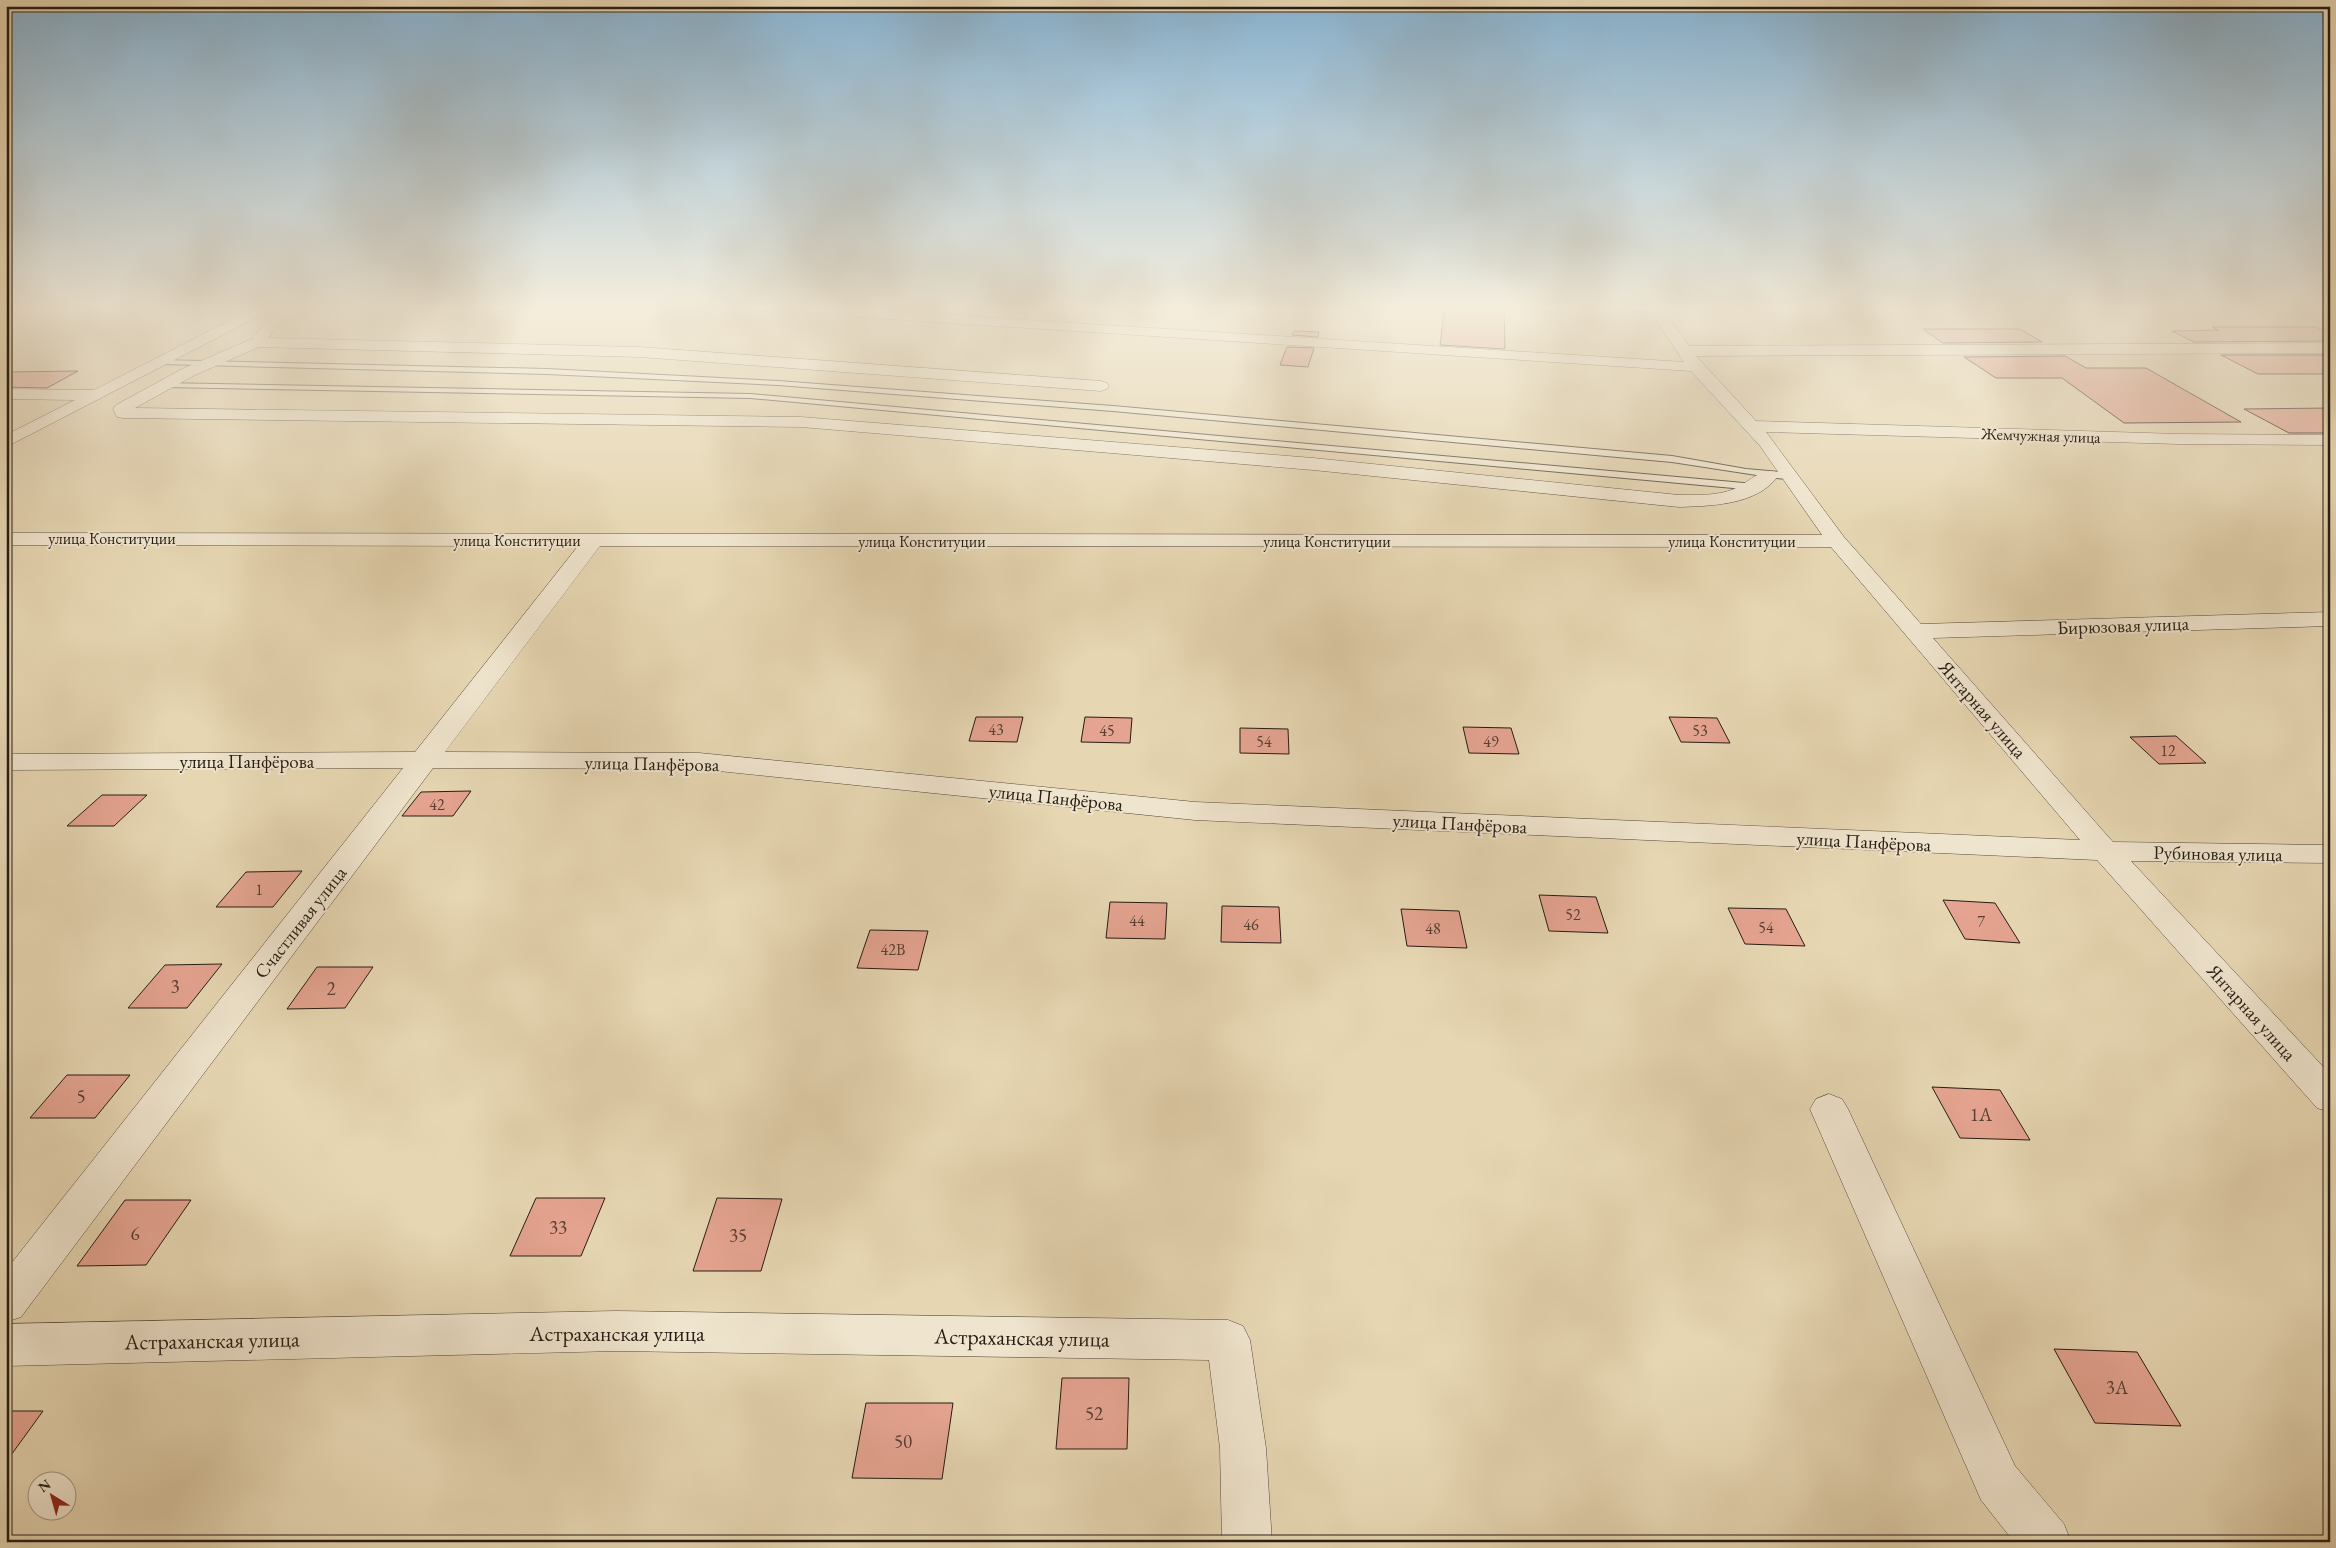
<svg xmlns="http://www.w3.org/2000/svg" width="2336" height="1548" viewBox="0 0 2336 1548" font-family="'EB Garamond',serif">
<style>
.building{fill:#e5a491;stroke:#261c14}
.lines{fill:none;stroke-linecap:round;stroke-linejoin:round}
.service-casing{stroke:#564a3c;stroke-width:2}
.minor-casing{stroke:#564a3c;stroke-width:1}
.service{fill:#efe4cd;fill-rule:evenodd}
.minor{fill:#efe4cd;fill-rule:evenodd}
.labels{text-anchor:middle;stroke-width:4;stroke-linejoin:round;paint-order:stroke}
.far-street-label{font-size:16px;fill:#261c14;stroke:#efe4cd}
.number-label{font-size:16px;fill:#563e33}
.street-label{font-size:19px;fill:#261c14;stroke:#efe4cd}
.near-number-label{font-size:19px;fill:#563e33}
.near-street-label{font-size:22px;fill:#261c14;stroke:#efe4cd}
</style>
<rect width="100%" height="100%" fill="#e6d6b2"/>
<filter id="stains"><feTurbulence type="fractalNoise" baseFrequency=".004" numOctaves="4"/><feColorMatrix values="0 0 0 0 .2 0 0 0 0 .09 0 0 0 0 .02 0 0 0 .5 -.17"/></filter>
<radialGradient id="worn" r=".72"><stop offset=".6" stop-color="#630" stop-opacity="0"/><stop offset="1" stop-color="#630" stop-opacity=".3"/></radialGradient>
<!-- building -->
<g class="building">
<path d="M1445,306H1504L1505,349L1440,345Z"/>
<path d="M2212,327H2316L2330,334V341L2194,342L2172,331L2219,330Z"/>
<path d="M1923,329H2020L2042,342L1943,343Z"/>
<path d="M1294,331L1319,332L1318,337L1292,335Z"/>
<path d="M1287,347L1314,348L1308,367L1280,365Z"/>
<path d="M2221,355H2330V374H2258Z"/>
<path d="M2065,356L2086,368H2146L2241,422L2124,423L2062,378H1996L1964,357Z"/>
<path d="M78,371L47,388L6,387V372Z"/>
<path d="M2330,408V433H2289L2244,409Z"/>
<path d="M976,717H1023L1017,742L969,741Z"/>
<path d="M1085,717L1132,718L1130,743L1081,742Z"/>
<path d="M1669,717L1717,718L1730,743L1681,742Z"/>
<path d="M1463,727L1511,728L1519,754L1469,753Z"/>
<path d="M1240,728L1288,729L1289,754L1240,753Z"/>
<path d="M2176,736L2206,763L2159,764L2130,737Z"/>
<path d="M471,791L453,816H402L421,792Z"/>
<path d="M102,795H147L114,826H67Z"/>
<path d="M302,871L273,907H216L246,872Z"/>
<path d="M1539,895L1596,897L1608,933L1549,931Z"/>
<path d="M1943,900L1995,903L2020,943L1965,939Z"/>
<path d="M1110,902L1167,903L1165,939L1106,938Z"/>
<path d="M1222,906L1279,907L1281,943L1221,942Z"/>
<path d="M1728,908L1786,909L1805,946L1745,944Z"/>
<path d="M1401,909L1459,911L1467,948L1407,946Z"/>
<path d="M870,930L928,931L918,970L857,968Z"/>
<path d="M222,964L187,1008H128L165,965Z"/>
<path d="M317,967H373L345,1008L287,1009Z"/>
<path d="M67,1075H130L95,1118H30Z"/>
<path d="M1932,1087L2000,1090L2030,1140L1960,1138Z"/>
<path d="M536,1198H605L581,1256H510Z"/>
<path d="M717,1198L782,1199L761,1271H693Z"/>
<path d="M125,1200H191L146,1265L77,1266Z"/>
<path d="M2054,1349L2137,1352L2181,1426L2095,1423Z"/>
<path d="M1062,1378H1129L1127,1449H1056Z"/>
<path d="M866,1403H953L942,1479L852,1478Z"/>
<path d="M6,1411H43L6,1462Z"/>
</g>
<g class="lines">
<defs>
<g id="service">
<path d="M159,360L547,369L778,381L1113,406L1672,456L1746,469L1791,473L1796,476L1791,479L1776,478L1672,462L1113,411L778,385L547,374L162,364H159Z"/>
<path d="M161,383L750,394L1755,484L1760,487L1755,490L750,398L164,387H161Z"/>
</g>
<g id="minor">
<path d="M256,307H273L271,310L6,447V435L75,400L6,399V389L94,390Z"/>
<path d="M292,307H310L308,310L281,321L268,338L640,347L1101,381L1107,383L1109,386L1107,389L1101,391L640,357L259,347L193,376L135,408L801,417L1313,458L1679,495C1697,495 1717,496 1734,489C1748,483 1760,468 1776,472L1778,476C1758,505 1711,506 1679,507L1313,470L801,427L123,418L117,417L113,409L116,405L182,369L252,339L271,315Z"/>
<path d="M758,307H823L1684,362L1647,307H1661L1689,346L2330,343V353L1696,356L1756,421L2179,434L2330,435V445L2179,444L1766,432L1844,537L1921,624L2330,612V626L1933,638L2113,842L2330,845V863L2131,861L2330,1074V1112L2317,1108L2097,860L1195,820L699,769L433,768L21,1317L6,1322V1270L403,768L6,770V754L415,752L578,546L6,545V533L1822,535L1760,446L1691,371L765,311ZM600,546L1831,547L2080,840L1195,802L699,753L445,752Z"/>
<path d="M1829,1094L1842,1099L1848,1109L2015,1466L2064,1524L2071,1542H2014L1981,1500L1810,1109L1816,1099Z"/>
<path d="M616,1311L1228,1320L1243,1326L1250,1340L1266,1448L1272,1542H1222L1220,1448L1209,1360L616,1351L6,1366V1324Z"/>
</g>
</defs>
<!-- service casing -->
<use href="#service" class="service-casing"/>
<!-- minor casing -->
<use href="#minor" class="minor-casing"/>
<!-- service -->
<use href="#service" class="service"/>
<!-- minor -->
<use href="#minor" class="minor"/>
</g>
<!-- sky -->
<linearGradient id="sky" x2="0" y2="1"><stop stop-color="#89b5d4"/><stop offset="0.59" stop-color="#f4eddc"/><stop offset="1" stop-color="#f4eddc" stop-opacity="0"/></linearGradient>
<rect width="2336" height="523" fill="url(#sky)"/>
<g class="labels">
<!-- far-street labels -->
<g class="far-street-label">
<text transform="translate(2041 435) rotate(2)" y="6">Жемчужная улица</text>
<text x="112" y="544">улица Конституции</text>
<text x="517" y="546">улица Конституции</text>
<text x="922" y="547">улица Конституции</text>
<text x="1327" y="547">улица Конституции</text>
<text x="1732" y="547">улица Конституции</text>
</g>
<!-- number labels -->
<g class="number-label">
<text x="996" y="735">43</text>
<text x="1107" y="736">45</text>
<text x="1700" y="736">53</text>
<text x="1264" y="747">54</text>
<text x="1491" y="747">49</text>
<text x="2168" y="756">12</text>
<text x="437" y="810">42</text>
<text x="259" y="895">1</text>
<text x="1573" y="920">52</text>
<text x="1137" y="926">44</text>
<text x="1981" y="927">7</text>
<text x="1251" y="930">46</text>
<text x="1766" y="933">54</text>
<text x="1433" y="934">48</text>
<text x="893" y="955">42В</text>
</g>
<!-- street labels -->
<g class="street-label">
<text transform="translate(2123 625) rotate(-2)" y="7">Бирюзовая улица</text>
<text transform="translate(1983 709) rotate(49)" y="7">Янтарная улица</text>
<text x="247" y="768">улица Панфёрова</text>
<text transform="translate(652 763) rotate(1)" y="7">улица Панфёрова</text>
<text transform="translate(1056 797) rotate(6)" y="7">улица Панфёрова</text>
<text transform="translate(1460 823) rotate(3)" y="7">улица Панфёрова</text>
<text transform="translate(1864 841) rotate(3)" y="7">улица Панфёрова</text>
<text transform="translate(2218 853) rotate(1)" y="7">Рубиновая улица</text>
<text transform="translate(300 922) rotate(-52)" y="7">Счастливая улица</text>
<text transform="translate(2252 1012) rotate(48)" y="7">Янтарная улица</text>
</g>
<!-- near-number labels -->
<g class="near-number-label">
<text x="175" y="993">3</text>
<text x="331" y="995">2</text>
<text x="81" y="1103">5</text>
<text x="1981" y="1121">1А</text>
<text x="558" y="1234">33</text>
<text x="135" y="1240">6</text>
<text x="738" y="1242">35</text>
<text x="2117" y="1394">3А</text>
<text x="1094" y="1420">52</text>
<text x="903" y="1448">50</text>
</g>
<!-- near-street labels -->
<g class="near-street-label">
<text x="617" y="1341">Астраханская улица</text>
<text transform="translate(1022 1337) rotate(1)" y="8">Астраханская улица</text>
<text transform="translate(212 1340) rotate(-1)" y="8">Астраханская улица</text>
</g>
</g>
<!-- margin -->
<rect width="2336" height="1548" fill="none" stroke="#e6d6b2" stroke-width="25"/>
<rect x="8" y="8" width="2321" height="1533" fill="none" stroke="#261c14" stroke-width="2.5"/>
<rect x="12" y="12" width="2311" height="1523" fill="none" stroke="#261c14"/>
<!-- north arrow -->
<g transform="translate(52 1496) rotate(323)"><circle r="24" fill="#efe4cd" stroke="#9f9483"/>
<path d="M0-4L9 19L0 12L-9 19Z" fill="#8f2418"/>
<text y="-8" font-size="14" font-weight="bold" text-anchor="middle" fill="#261c14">N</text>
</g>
<rect width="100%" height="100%" filter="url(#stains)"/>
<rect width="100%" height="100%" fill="url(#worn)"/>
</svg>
